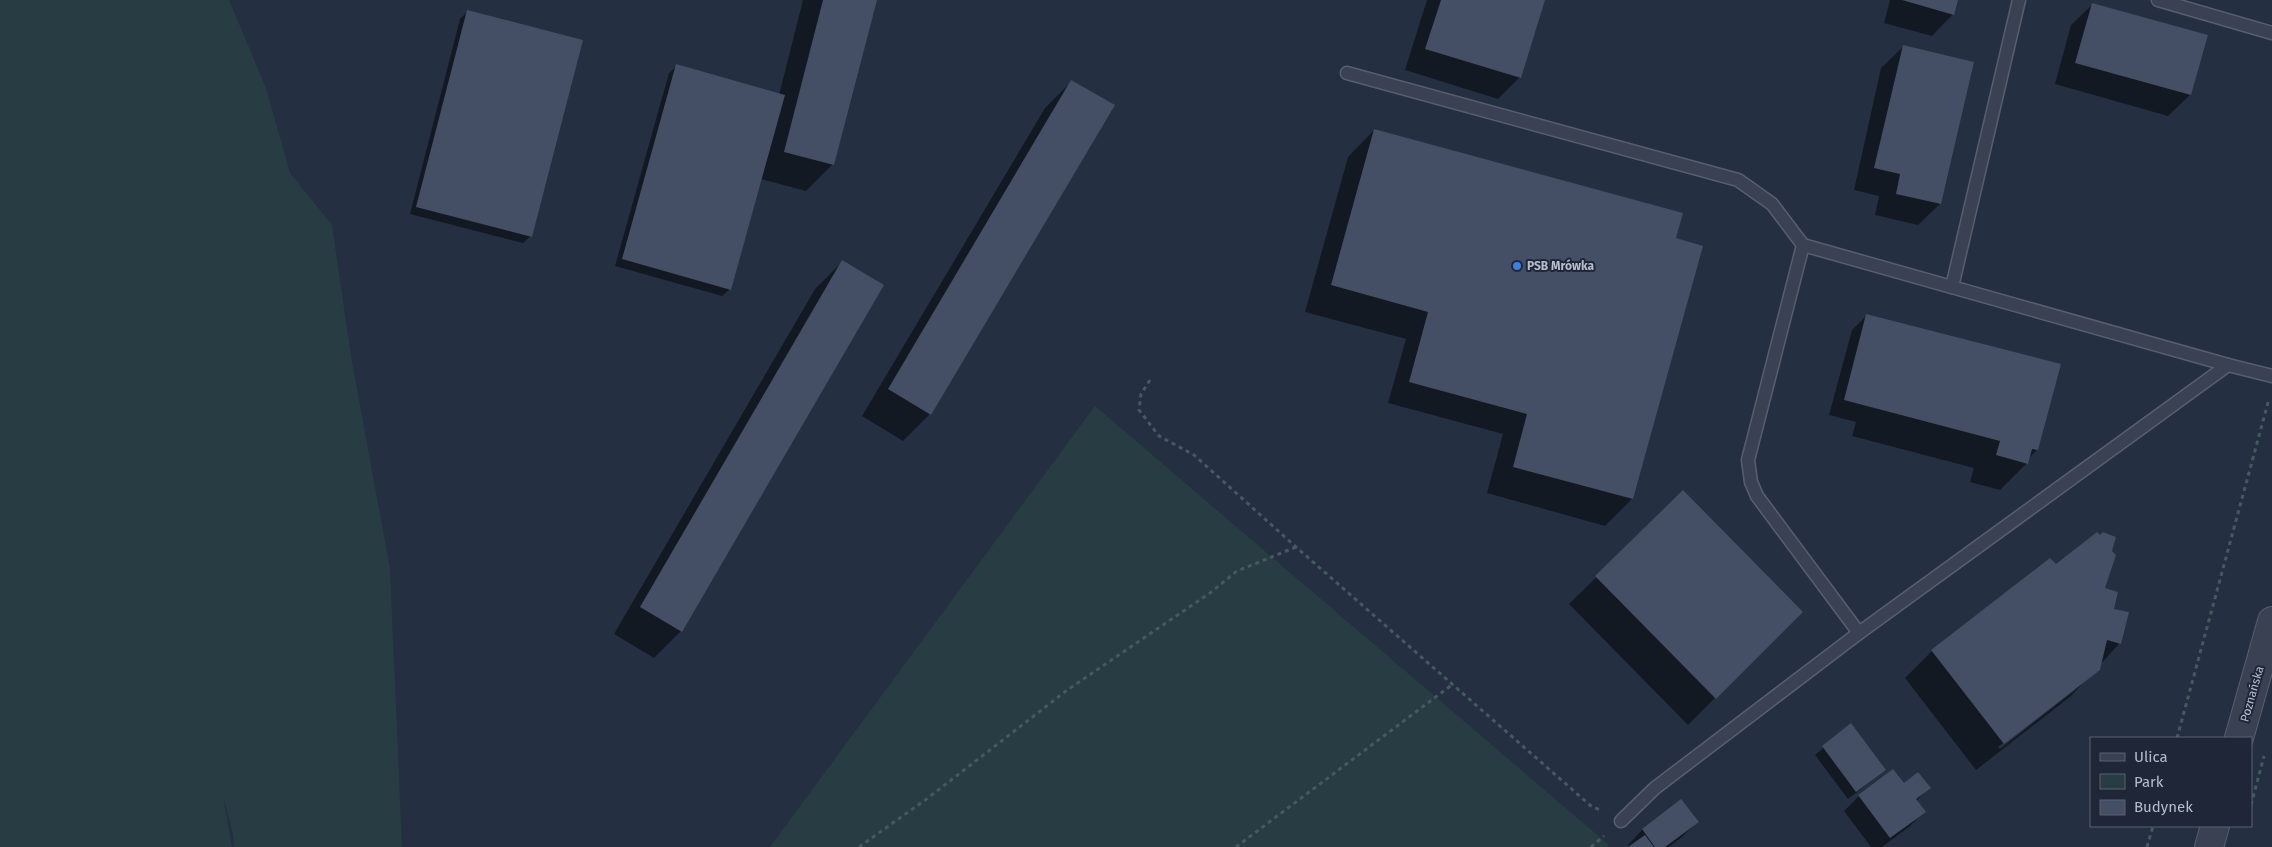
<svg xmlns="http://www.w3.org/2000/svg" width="2272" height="847" viewBox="0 0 2272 847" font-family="'Fira Sans',sans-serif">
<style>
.green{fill:#273d43}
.shadow{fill:#0007;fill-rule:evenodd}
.building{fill:#444e64}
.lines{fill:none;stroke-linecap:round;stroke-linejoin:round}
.service-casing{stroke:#575f6f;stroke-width:15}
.tertiary-casing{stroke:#575f6f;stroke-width:30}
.path{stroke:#455a60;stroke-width:3;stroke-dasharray:4 4;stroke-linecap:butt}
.service{stroke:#3a4152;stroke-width:12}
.tertiary{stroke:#3a4152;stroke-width:28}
.shop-dot{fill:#3f7fe0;stroke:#1e2637;stroke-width:2}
.labels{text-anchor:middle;stroke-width:4;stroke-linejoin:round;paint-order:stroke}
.poi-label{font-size:12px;font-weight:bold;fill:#b6bdcc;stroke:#1e2637;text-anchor:start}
.street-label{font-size:12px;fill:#b6bdcc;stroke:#1e2637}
</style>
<rect width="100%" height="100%" fill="#252f42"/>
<!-- green -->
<g class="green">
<path d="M0,0H229L266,88L290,173L332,225L351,356L390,569L402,847H234L233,834L223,796L232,847H0Z"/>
<path d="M1095,406L1609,845L1607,847H770Z"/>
</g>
<!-- shadow -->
<g class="shadow">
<path d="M803,0H875L833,164L806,191L761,179L730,289L722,296L615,266L669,73L677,66L779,95Z"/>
<path d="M1427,0H1543L1520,77L1498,99L1405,70Z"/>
<path d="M1890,0H1957L1953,14L1932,36L1884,23Z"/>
<path d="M2093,4L2190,95L2168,116L2055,84L2071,25Z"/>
<path d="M468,11L531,236L523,243L410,214L460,19Z"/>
<path d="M1903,47L1940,204L1918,225L1875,215L1879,196L1854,190L1881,68Z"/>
<path d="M1072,81L930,414L903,441L862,416L1045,108Z"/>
<path d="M1374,130L1675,239L1701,247L1632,499L1605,526L1487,493L1503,434L1388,403L1406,339L1305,312L1348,157Z"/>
<path d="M842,262L681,631L654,658L614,634L815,289Z"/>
<path d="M1867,315L2037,450L2029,458L2027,463L2000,490L1970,482L1974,468L1852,436L1856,422L1829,415L1852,330Z"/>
<path d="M1683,492L1801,612L1688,725L1569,604Z"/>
<path d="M2111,551L2104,589L2113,610L2120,643L2071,696L1976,770L1905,678L1932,651L2050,559L2056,566ZM2075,687V690L2000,749L1998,747Z"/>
<path d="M1851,725L1885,770L1848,799L1815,755Z"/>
<path d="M1893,770L1903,784L1929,788L1916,801L1924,812L1909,827L1882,847H1871L1844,811L1859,796Z"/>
<path d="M1681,800L1697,822L1682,837L1669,847H1629L1628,845L1642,830Z"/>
</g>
<!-- building -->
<g class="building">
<path d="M823,0H877L834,165L784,152Z"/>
<path d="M1441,0H1545L1521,78L1425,49Z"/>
<path d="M1902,0H1958L1954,15Z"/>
<path d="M2092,3L2208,35L2191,95L2075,63Z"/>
<path d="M467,10L583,40L532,237L416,207Z"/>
<path d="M1903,45L1974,62L1941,204L1896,194L1900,174L1874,168Z"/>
<path d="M676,64L785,95L731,290L622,259Z"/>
<path d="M1071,80L1115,105L931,415L888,389Z"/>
<path d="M1374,129L1683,213L1676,238L1703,246L1633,499L1513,467L1527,414L1409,382L1428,312L1331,285Z"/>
<path d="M842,260L884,285L682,632L640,607Z"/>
<path d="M1866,314L2061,364L2038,450L2032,449L2028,464L1996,455L2000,441L1844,400Z"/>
<path d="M1683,490L1803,612L1716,699L1595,576Z"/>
<path d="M2097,532L2100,535L2103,532L2116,537L2112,551L2116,555L2105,588L2118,592L2114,609L2129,612L2121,644L2107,640L2100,670L2004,744L1931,650L2050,558L2056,564Z"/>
<path d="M1851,723L1886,770L1856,792L1822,746Z"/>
<path d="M1893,769L1904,783L1918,772L1931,788L1916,799L1926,812L1890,838L1858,795Z"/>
<path d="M1681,799L1699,822L1665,847H1655L1642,829Z"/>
<path d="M1645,835L1654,847H1628Z"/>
</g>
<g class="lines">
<defs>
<g id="service">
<path d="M2158,0L2272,33"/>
<path d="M1347,73L1738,180L1772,204L1803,245L2228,365"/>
<path d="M1803,245L1748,460L1751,482L1757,496L1859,633"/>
<path d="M1952,287L2019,0"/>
<path d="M1621,821L1655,788L1859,633L2228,365L2272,376"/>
</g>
<g id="tertiary">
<path d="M2239,738L2272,621"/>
<path d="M2209,847L2215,826"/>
</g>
</defs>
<!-- service casing -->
<use href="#service" class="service-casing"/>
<!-- tertiary casing -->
<use href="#tertiary" class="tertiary-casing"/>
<!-- path -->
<g class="path">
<path d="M1150,380L1141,394L1139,410L1159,436L1194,455L1296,547L1591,806L1602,811"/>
<path d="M2177,738L2269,399"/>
<path d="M2251,805L2264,756"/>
<path d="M859,847L928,798L1066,691L1210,593L1237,571L1296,547"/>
<path d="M1236,847L1453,684"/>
<path d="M1591,847L1604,836"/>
<path d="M2147,847L2153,826"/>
</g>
<!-- service -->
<use href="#service" class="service"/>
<!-- tertiary -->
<use href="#tertiary" class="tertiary"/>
</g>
<!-- markers -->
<circle class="shop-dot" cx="1517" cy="266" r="5"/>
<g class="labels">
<!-- poi labels -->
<g class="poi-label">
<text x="1527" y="270">PSB Mrówka</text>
</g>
<!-- street labels -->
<g class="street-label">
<text transform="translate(2252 694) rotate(-74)" y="4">Poznańska</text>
</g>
</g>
<!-- legend -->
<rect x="2090" y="737" width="162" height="90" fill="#1e2637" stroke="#5b6273"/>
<rect x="2100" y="753" width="25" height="8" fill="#3a4152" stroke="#5b6273"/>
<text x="2134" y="762" font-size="15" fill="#b6bdcc">Ulica</text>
<rect x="2100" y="774" width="25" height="15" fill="#273d43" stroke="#5b6273"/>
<text x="2134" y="787" font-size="15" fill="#b6bdcc">Park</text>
<rect x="2100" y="800" width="25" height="15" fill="#444e64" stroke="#5b6273"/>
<text x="2134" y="812" font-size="15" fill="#b6bdcc">Budynek</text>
</svg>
